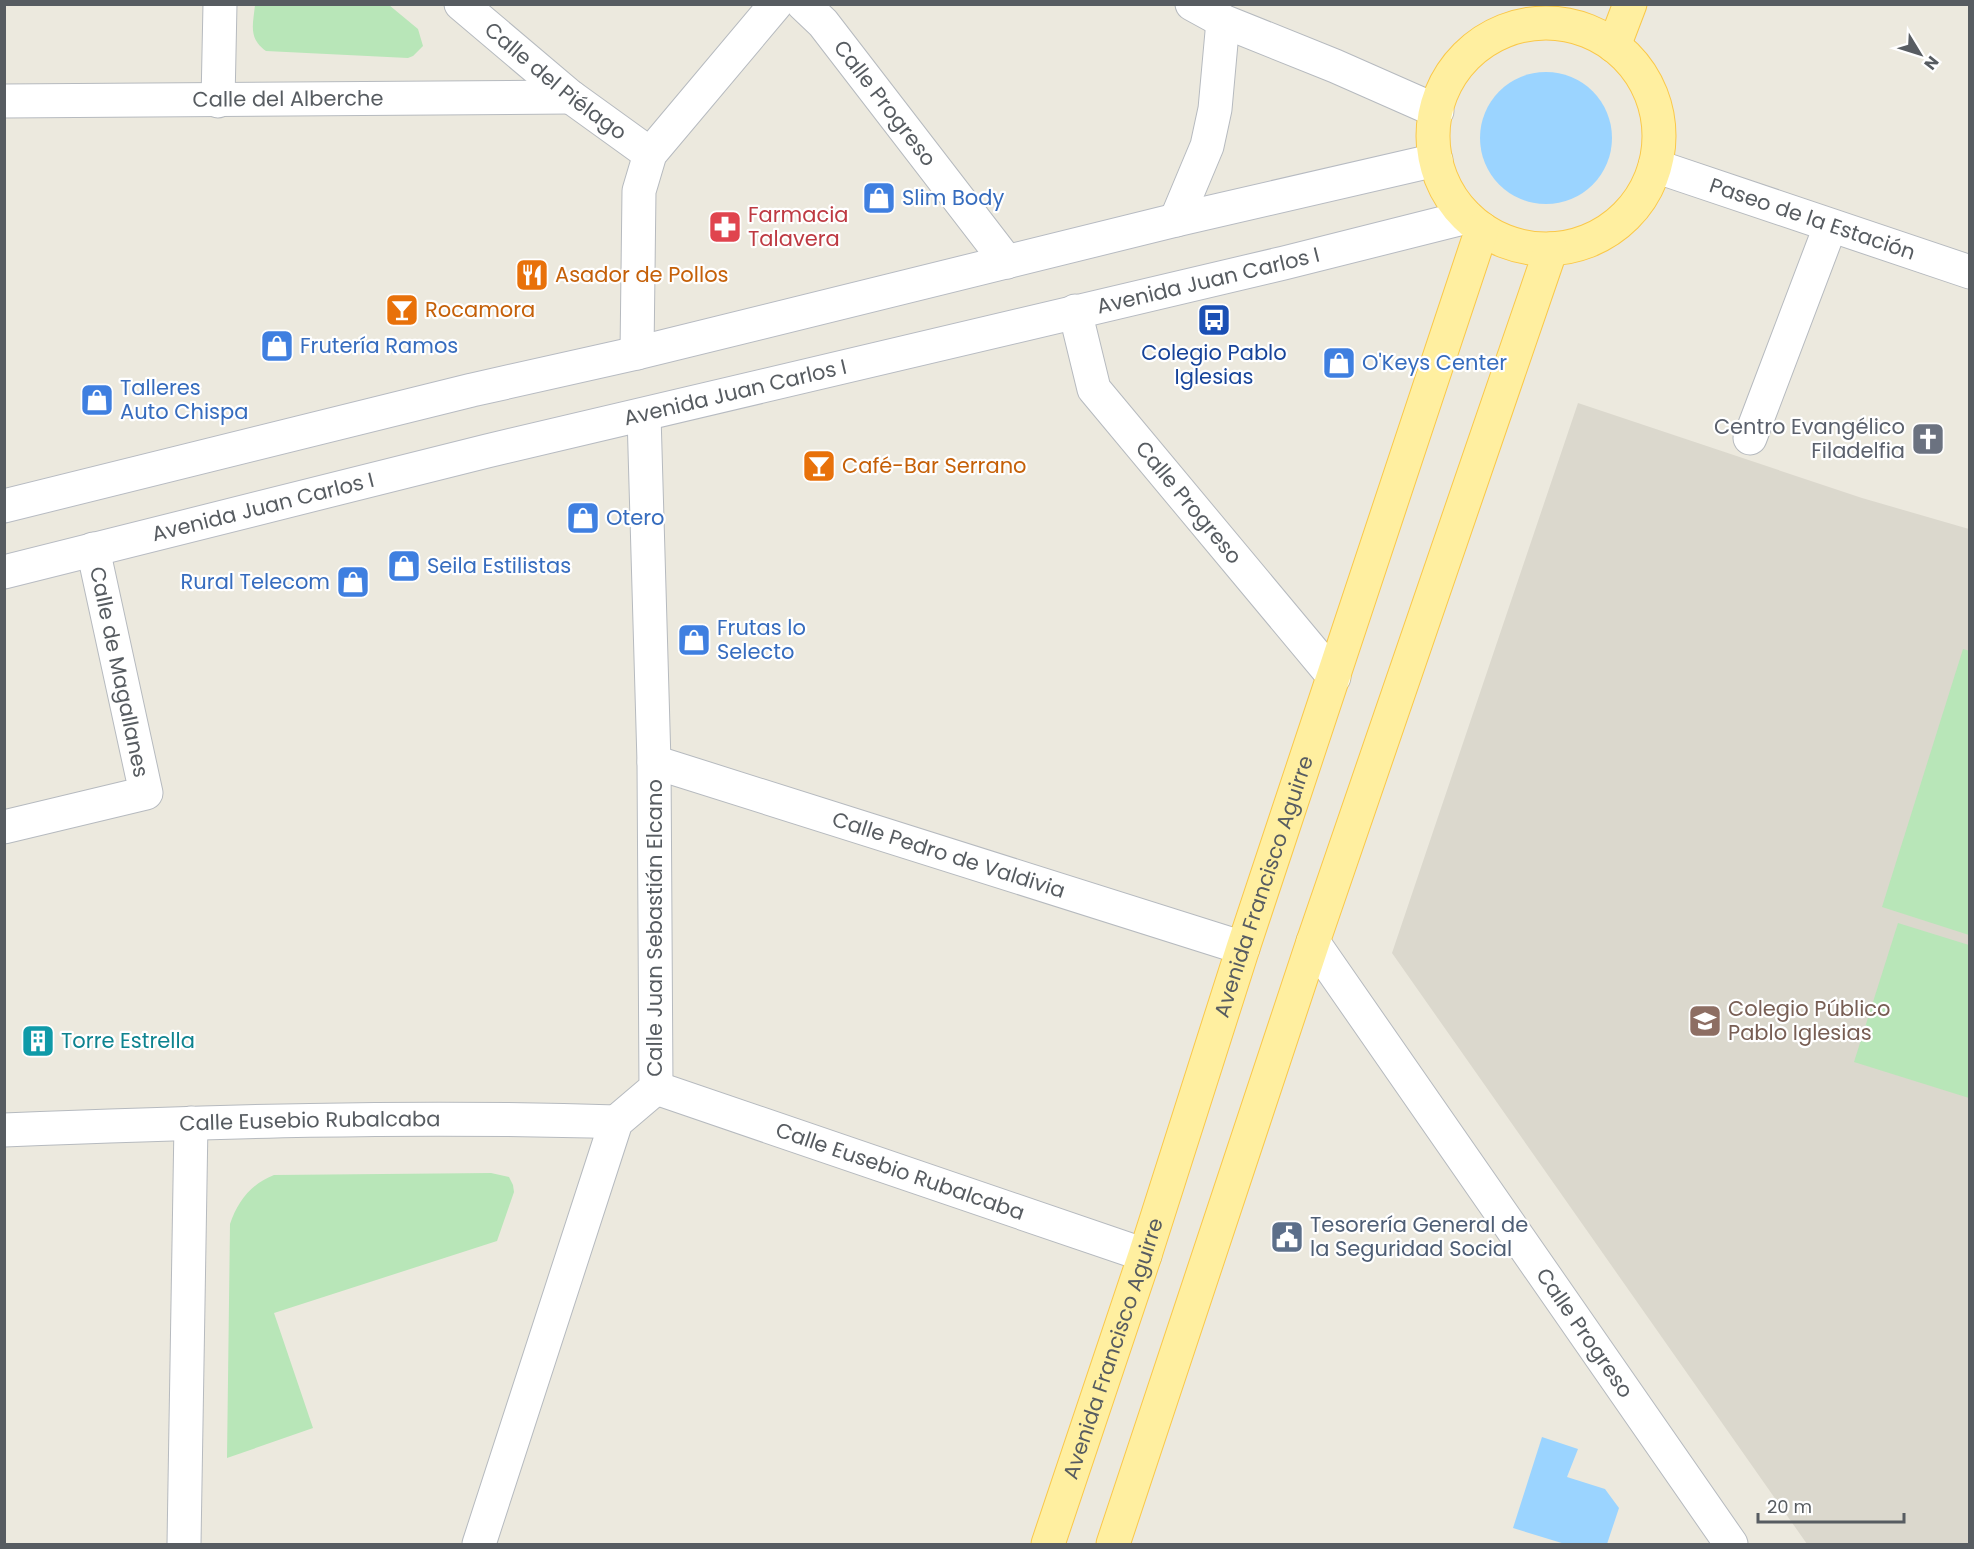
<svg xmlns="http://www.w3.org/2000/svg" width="1974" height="1549" viewBox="0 0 1974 1549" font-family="Poppins,sans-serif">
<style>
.education{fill:#dbd8cd}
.green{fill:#b8e6b8}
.water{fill:#9bd4ff}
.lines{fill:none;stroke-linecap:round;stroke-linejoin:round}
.street-casing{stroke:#b6babf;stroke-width:35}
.secondary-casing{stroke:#b7bbc2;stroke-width:35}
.primary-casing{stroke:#fac849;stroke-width:35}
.street{stroke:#fff;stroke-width:33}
.secondary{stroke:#fff;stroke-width:33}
.primary{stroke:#ffefa0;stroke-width:33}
.labels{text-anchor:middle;stroke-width:4.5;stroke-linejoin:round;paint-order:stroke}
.street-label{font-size:21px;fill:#575c61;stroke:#fff}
.shop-label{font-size:21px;fill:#366cbe;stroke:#fff;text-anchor:start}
.health-label{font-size:21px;fill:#be3a42;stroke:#fff;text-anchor:start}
.food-label{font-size:21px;fill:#c56008;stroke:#fff;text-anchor:start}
.transit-label{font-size:21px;fill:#164399;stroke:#fff}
.worship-label{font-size:21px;fill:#5b616d;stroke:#fff;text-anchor:end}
.education-label{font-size:21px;fill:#785e54;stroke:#fff;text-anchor:start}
.culture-label{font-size:21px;fill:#0d838f;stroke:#fff;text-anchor:start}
.service-label{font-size:21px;fill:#4e5e75;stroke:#fff;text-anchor:start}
</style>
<rect width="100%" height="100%" fill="#ece9de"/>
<!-- education -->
<path class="education" d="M1578,403L1862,498L1969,529V1544H1807L1392,953Z"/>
<!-- green -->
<g class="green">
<path d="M255,5H389L418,29L423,46L413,56L408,58L266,51C248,38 253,25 255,5Z"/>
<path d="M1963,649L1970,651L1969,935L1882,907Z"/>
<path d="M1898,923L1969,945V1098L1854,1062Z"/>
<path d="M491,1173L509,1177L513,1185L514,1192L497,1241L274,1313L313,1428L227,1458L230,1224C238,1201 251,1184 274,1175Z"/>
</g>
<!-- water -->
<g class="water">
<circle cx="1546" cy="138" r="66"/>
<path d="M1542,1437L1578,1449L1567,1477L1605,1489L1619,1508L1607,1544H1565L1513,1528Z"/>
</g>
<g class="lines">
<defs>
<g id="street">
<path id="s1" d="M461,4L571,97L650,154"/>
<path id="s2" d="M803,4L823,23L1007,262"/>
<path d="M1192,4L1223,21L1335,66L1437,111"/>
<path id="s3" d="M4,101L571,97"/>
<path d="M218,101L220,4"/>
<path id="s4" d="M1655,166L1970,272"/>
<path d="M1176,220L1207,146L1215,109L1223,21"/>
<path id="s5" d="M1075,311L1094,389L1334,677"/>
<path d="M637,353L639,191L650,154L776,4"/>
<path d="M1750,438L1830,227"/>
<path id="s6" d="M654,762L1243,948"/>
<path d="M4,827L146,793L93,549"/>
<path id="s7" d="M1313,942L1731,1544"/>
<path id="s8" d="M656,1088L1145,1255"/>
<path id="s9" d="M4,1130C208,1122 412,1115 616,1122"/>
<path d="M184,1544L191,1123"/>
<path d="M479,1544L616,1122L656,1088L654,762L644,415"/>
</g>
<g id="secondary">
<path d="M4,506L472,390L637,353L1176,220L1436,160"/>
<path id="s10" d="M4,572L487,451L1284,263L1467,217"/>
</g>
<g id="primary">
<circle cx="1546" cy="136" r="113"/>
<path d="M1614,46L1630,4"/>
<path id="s11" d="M1048,1544L1145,1255L1243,948L1482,229"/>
<path d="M1113,1544L1313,942L1551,249"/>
</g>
</defs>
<!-- street casing -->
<use href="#street" class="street-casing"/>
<!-- secondary casing -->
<use href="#secondary" class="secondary-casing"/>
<!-- primary casing -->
<use href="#primary" class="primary-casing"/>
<!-- street -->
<use href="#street" class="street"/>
<!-- secondary -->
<use href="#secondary" class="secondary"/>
<!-- primary -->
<use href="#primary" class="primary"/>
</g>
<!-- icons -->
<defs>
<symbol id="shop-square" viewBox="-11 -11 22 22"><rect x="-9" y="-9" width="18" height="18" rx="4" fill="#3f7fe0" stroke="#fff"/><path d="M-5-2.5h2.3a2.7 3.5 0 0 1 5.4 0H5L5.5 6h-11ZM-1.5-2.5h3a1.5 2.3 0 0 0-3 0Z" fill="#fff"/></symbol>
<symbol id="pharmacy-square" viewBox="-11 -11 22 22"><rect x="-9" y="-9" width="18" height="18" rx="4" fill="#e0444e" stroke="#fff"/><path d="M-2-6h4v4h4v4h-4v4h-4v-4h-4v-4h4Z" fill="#fff"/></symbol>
<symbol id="restaurant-square" viewBox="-11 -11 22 22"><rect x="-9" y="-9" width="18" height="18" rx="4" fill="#e8710a" stroke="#fff"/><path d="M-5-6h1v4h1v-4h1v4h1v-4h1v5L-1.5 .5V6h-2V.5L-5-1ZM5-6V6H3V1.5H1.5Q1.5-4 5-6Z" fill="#fff"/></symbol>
<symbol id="bar-square" viewBox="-11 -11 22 22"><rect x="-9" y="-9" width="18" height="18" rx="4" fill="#e8710a" stroke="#fff"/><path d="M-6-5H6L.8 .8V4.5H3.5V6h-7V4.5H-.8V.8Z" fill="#fff"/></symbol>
<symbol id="bus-square" viewBox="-11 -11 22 22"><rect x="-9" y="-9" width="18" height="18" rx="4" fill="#1a4fb4" stroke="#fff"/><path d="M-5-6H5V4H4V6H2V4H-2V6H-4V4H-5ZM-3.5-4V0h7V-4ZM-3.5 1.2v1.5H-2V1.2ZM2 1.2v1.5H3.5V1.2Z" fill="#fff"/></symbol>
<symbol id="church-square" viewBox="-11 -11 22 22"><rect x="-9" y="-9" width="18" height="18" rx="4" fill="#6b7280" stroke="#fff"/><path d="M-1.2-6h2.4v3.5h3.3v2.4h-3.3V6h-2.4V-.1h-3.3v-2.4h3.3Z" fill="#fff"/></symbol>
<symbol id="school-square" viewBox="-11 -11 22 22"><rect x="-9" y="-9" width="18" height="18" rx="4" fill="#8d6e63" stroke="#fff"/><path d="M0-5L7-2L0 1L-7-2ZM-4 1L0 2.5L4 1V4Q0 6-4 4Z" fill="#fff"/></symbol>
<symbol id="building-square" viewBox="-11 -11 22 22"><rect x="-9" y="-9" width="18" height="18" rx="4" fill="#0f9aa8" stroke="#fff"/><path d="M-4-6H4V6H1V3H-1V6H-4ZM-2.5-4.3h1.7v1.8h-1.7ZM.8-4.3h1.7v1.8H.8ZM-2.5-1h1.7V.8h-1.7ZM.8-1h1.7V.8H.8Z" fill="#fff"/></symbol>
<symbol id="civic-square" viewBox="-11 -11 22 22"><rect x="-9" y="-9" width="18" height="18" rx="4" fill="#5c6f8a" stroke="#fff"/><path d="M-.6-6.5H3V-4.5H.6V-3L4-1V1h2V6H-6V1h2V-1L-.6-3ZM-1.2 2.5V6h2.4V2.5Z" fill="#fff"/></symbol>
</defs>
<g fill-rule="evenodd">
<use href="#shop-square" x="860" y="179" width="38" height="38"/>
<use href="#pharmacy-square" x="706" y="208" width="38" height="38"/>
<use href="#restaurant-square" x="513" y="256" width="38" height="38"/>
<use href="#bar-square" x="383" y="291" width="38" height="38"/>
<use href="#bus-square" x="1195" y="301" width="38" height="38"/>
<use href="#shop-square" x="258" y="327" width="38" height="38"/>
<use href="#shop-square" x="1320" y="344" width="38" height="38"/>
<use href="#shop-square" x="78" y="381" width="38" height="38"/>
<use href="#church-square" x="1909" y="420" width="38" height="38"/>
<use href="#bar-square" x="800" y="447" width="38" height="38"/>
<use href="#shop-square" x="564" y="499" width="38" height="38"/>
<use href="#shop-square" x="385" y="547" width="38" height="38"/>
<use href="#shop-square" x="334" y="563" width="38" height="38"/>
<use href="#shop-square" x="675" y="621" width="38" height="38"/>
<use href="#school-square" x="1686" y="1002" width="38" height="38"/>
<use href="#building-square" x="19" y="1022" width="38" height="38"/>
<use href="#civic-square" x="1268" y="1218" width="38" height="38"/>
</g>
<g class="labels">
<!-- street labels -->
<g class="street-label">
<text dy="7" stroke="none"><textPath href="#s1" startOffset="122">Calle del Piélago</textPath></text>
<text dy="7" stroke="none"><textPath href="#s3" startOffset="284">Calle del Alberche</textPath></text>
<text dy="7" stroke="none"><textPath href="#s2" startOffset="129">Calle Progreso</textPath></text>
<text dy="7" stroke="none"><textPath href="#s4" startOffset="166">Paseo de la Estación</textPath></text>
<text dy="7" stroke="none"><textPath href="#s10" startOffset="1239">Avenida Juan Carlos I</textPath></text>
<text dy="7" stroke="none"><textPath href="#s10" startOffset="753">Avenida Juan Carlos I</textPath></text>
<text dy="7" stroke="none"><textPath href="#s5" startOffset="228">Calle Progreso</textPath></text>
<text dy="7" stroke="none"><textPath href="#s10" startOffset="267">Avenida Juan Carlos I</textPath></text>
<text transform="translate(119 672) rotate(78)" y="7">Calle de Magallanes</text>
<text dy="7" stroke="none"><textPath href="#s6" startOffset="309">Calle Pedro de Valdivia</textPath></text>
<text dy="7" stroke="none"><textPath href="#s11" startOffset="692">Avenida Francisco Aguirre</textPath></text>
<text transform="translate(655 928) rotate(-90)" y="7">Calle Juan Sebastián Elcano</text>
<text dy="7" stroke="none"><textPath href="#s9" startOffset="306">Calle Eusebio Rubalcaba</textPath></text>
<text dy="7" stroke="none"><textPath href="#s8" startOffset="258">Calle Eusebio Rubalcaba</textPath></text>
<text dy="7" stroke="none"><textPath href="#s7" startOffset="476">Calle Progreso</textPath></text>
<text dy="7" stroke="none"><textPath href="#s11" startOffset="206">Avenida Francisco Aguirre</textPath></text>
</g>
<!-- shop labels -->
<g class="shop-label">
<text x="902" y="205">Slim Body</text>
<text x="300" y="353">Frutería Ramos</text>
<text x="1362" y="370">O'Keys Center</text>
<text x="120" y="395">Talleres<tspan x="120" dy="24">Auto Chispa</tspan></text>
<text x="606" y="525">Otero</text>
<text x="427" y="573">Seila Estilistas</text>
<text x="330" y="589" text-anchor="end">Rural Telecom</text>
<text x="717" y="635">Frutas lo<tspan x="717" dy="24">Selecto</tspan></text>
</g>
<!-- health labels -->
<g class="health-label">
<text x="748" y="222">Farmacia<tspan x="748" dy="24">Talavera</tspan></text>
</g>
<!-- food labels -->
<g class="food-label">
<text x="555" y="282">Asador de Pollos</text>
<text x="425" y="317">Rocamora</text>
<text x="842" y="473">Café-Bar Serrano</text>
</g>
<!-- transit labels -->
<g class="transit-label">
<text x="1214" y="360">Colegio Pablo<tspan x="1214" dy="24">Iglesias</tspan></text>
</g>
<!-- worship labels -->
<g class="worship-label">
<text x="1905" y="434">Centro Evangélico<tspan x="1905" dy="24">Filadelfia</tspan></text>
</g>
<!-- education labels -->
<g class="education-label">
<text x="1728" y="1016">Colegio Público<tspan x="1728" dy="24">Pablo Iglesias</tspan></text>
</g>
<!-- culture labels -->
<g class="culture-label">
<text x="61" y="1048">Torre Estrella</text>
</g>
<!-- service labels -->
<g class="service-label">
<text x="1310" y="1232">Tesorería General de<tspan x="1310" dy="24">la Seguridad Social</tspan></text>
</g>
</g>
<!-- border -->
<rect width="1974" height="1549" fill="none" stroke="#575c61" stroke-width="12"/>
<!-- north arrow -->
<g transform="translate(1920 54) rotate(128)" stroke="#ffffff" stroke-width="4.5" paint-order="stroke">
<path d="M0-4.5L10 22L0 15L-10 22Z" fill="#575c61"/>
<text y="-9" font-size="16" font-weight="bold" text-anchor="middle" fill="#575c61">N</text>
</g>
<!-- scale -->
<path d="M1758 1513v9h146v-9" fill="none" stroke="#575c61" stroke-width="3"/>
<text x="1767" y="1513" font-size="18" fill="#575c61" stroke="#ffffff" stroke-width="4.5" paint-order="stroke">20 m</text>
</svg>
